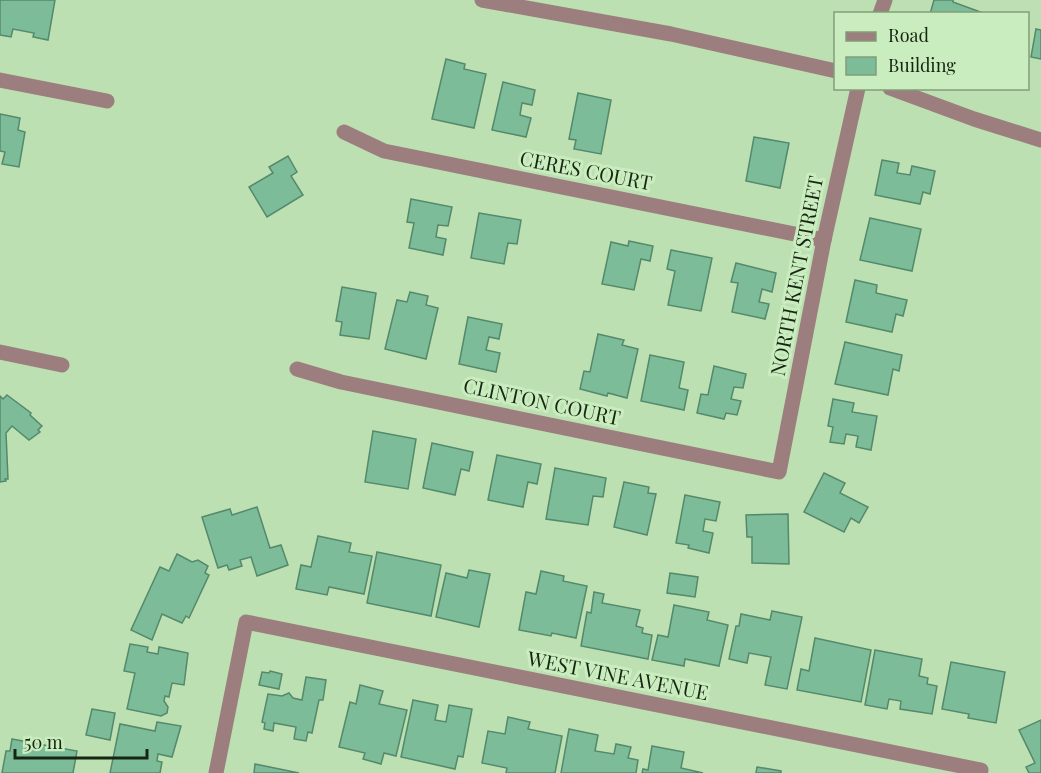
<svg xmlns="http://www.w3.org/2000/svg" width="1041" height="773" viewBox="0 0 1041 773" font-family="'Playfair Display',serif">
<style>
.building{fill:#7dbc98;stroke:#54896b;stroke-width:1.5}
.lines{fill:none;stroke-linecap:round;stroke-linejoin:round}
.minor{stroke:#9c7e7e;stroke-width:15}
.tertiary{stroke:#9c7e7e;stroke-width:15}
.labels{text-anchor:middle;stroke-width:6;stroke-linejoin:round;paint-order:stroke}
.street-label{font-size:20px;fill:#172513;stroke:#c9edbe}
</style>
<rect width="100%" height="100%" fill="#bce0b1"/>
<!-- building -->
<g class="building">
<path d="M0,0H55L48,40L33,37L34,33L13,29L11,37L0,35Z"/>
<path d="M934,0H953V2L983,13L930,14Z"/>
<path d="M1036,29L1041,30V59L1031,57Z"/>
<path d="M446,59L465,64L464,69L486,74L474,128L432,119Z"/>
<path d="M503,82L535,90L532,105L522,103L520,115L531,118L526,137L492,130Z"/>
<path d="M578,93L611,100L601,154L574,149L576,140L569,139Z"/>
<path d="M0,114L20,118L18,130L25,132L19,167L2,164L5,152L0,151Z"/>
<path d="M754,137L789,143L780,188L746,181Z"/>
<path d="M288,156L297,172L291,176L303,195L267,217L249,187L273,173L269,167Z"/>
<path d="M882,160L899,163L897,173L910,175L912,166L935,171L930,194L923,192L920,204L875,195Z"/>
<path d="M411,199L452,207L448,226L438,225L436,237L446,239L443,255L409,248L414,223L407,222Z"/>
<path d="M479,213L521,220L517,244L508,243L504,264L471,258Z"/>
<path d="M870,218L921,229L912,271L860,260Z"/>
<path d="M629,241L653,246L650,261L641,259L634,290L602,284L611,242L628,246Z"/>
<path d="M671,250L712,258L701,311L668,305L675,271L667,269Z"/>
<path d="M736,263L776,273L772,292L762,289L759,302L769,304L765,319L732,312L738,283L731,282Z"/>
<path d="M855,280L877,285L876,293L907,300L903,316L896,314L892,332L846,322Z"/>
<path d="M342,287L376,293L369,339L340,335L342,322L336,321Z"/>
<path d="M410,292L428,296L426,305L438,308L426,359L385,349L397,300L407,302Z"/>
<path d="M468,317L502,324L499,339L489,337L486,350L500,353L496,372L459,364Z"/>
<path d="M598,334L624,340L622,345L638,349L627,398L608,393L607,396L580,389L584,371L590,372Z"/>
<path d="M845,342L902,355L899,371L893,369L888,395L835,384Z"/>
<path d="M650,355L684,362L679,388L688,390L684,410L641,401Z"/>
<path d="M714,366L746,374L743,388L734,387L731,399L741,401L737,415L726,413L724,419L697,413L701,394L708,395Z"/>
<path d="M7,395L31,413L30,415L42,426L38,430L40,432L29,440L12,426L6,433L8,479H5L6,481L0,482V396L3,399Z"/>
<path d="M833,399L854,403L852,412L877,416L871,450L856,447L858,436L846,434L844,444L830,442L833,427L828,426Z"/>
<path d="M373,431L416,439L408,489L365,482Z"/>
<path d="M432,443L473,452L469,471L461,469L455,495L423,488Z"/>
<path d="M497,455L541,464L537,484L528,482L523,507L488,500Z"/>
<path d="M555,468L606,478L603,497L593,496L588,525L546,519Z"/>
<path d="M824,473L845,483L840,493L868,507L859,523L851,518L844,532L804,512Z"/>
<path d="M624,482L649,487L648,493L656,494L647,535L614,527Z"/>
<path d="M685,495L720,502L716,521L705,519L703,531L713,533L709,553L688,548L689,545L676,543Z"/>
<path d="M257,507L270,548L281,545L288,565L257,576L251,557L240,560L242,566L229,570L227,565L218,568L202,517L230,509L232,515Z"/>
<path d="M788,514L789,564L752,563V537H747L746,515Z"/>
<path d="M318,536L351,543L349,552L372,556L364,594L329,587L327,595L296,589L301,565L311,567Z"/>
<path d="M377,552L441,565L431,616L367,603Z"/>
<path d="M177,554L192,562L198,560L208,566L205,573L209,575L189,618L186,616L182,623L162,614L152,640L131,630L160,567L169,571Z"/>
<path d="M469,570L490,574L479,627L436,617L446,573L467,578Z"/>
<path d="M541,571L564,576L563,581L587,586L576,638L552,633L551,636L519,630L526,592L536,594Z"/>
<path d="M670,573L698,577L695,597L667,593Z"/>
<path d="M594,592L604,594L602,603L640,610L636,626L643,628L642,633L652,635L648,659L581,646L587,612L591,613Z"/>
<path d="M674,605L709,612L707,620L728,625L719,666L685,659L684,666L652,660L658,635L668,637Z"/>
<path d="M772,611L802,617L787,689L765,685L771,657L749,653L747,663L729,659L736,626H739L741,614L770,620Z"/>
<path d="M815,638L871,650L861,702L797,690L801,669L809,671Z"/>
<path d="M130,644L148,647L147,652L158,654L159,647L188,653L184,685L172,683L169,697L165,696L164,701L168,707L167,713L161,716L127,709L135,673L124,671Z"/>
<path d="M875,650L922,659L919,676L928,678L927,684L937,686L932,714L900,709L901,701L889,699L887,709L865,705Z"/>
<path d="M951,662L1005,672L996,723L968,718L969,714L942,709Z"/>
<path d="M270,671L282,674L279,689L259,685L262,672L269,673Z"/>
<path d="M306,677L326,680L323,700H319L312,733L308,732L306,741L294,739L296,727L274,723L273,731L264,729L265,723L262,722L268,694L282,696L289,693L293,698L302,700Z"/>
<path d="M360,685L383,691L379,704L407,710L396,756L384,753L381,764L363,759L365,753L339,747L350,702L356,704Z"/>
<path d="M413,700L438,705L435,720L446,722L449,705L472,709L463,757L458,756L455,769L401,757Z"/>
<path d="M92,709L115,713L110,740L86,735Z"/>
<path d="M508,717L530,722L528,729L562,736L555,773H506L507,768L482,763L488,731L505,734Z"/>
<path d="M1041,720V773H1029L1026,767L1035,763L1019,730Z"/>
<path d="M157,722L181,726L172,757L158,754L157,761L162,762L160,773H110L120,724L155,731Z"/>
<path d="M569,729L598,735L595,751L614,754L616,744L631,747L628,758L638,760L636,773H561Z"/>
<path d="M12,739L77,751L73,773H2L6,751H10Z"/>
<path d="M652,746L684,752L681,768L703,773H642L643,769L648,770Z"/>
<path d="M255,764L299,773H254Z"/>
<path d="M757,767L781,771V773H756Z"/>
</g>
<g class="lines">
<!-- minor -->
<g class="minor">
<path d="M880,14L885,0"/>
<path d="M0,80L107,101"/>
<path d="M344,132L384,151L824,240"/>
<path d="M0,352L62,365"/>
<path d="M297,369L341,382L779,472L824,240L858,88"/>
<path d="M216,773L246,622L981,770L980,773"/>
</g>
<!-- tertiary -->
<g class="tertiary">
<path d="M482,0L671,34L836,71"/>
<path d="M890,88L974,119L1041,140"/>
</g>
</g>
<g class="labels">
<!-- street labels -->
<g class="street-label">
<text transform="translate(586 171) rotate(11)" y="7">CERES COURT</text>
<text transform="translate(797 276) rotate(-79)" y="7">NORTH KENT STREET</text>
<text transform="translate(542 402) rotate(12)" y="7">CLINTON COURT</text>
<text transform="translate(618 676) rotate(11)" y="7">WEST VINE AVENUE</text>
</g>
</g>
<!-- legend -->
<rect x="834" y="12" width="195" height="78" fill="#c9edbe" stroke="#829d7a" stroke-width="1.5"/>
<rect x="846" y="32" width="30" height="9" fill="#9c7e7e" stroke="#829d7a" stroke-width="1.5"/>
<text x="888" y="42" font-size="18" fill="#172513">Road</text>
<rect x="846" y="57" width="30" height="18" fill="#7dbc98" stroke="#829d7a" stroke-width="1.5"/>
<text x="888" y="72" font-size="18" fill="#172513">Building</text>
<!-- scale -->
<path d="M15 749v9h132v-9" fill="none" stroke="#172513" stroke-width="3"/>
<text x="24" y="749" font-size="18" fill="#172513" stroke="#c9edbe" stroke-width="4.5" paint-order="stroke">50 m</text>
</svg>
